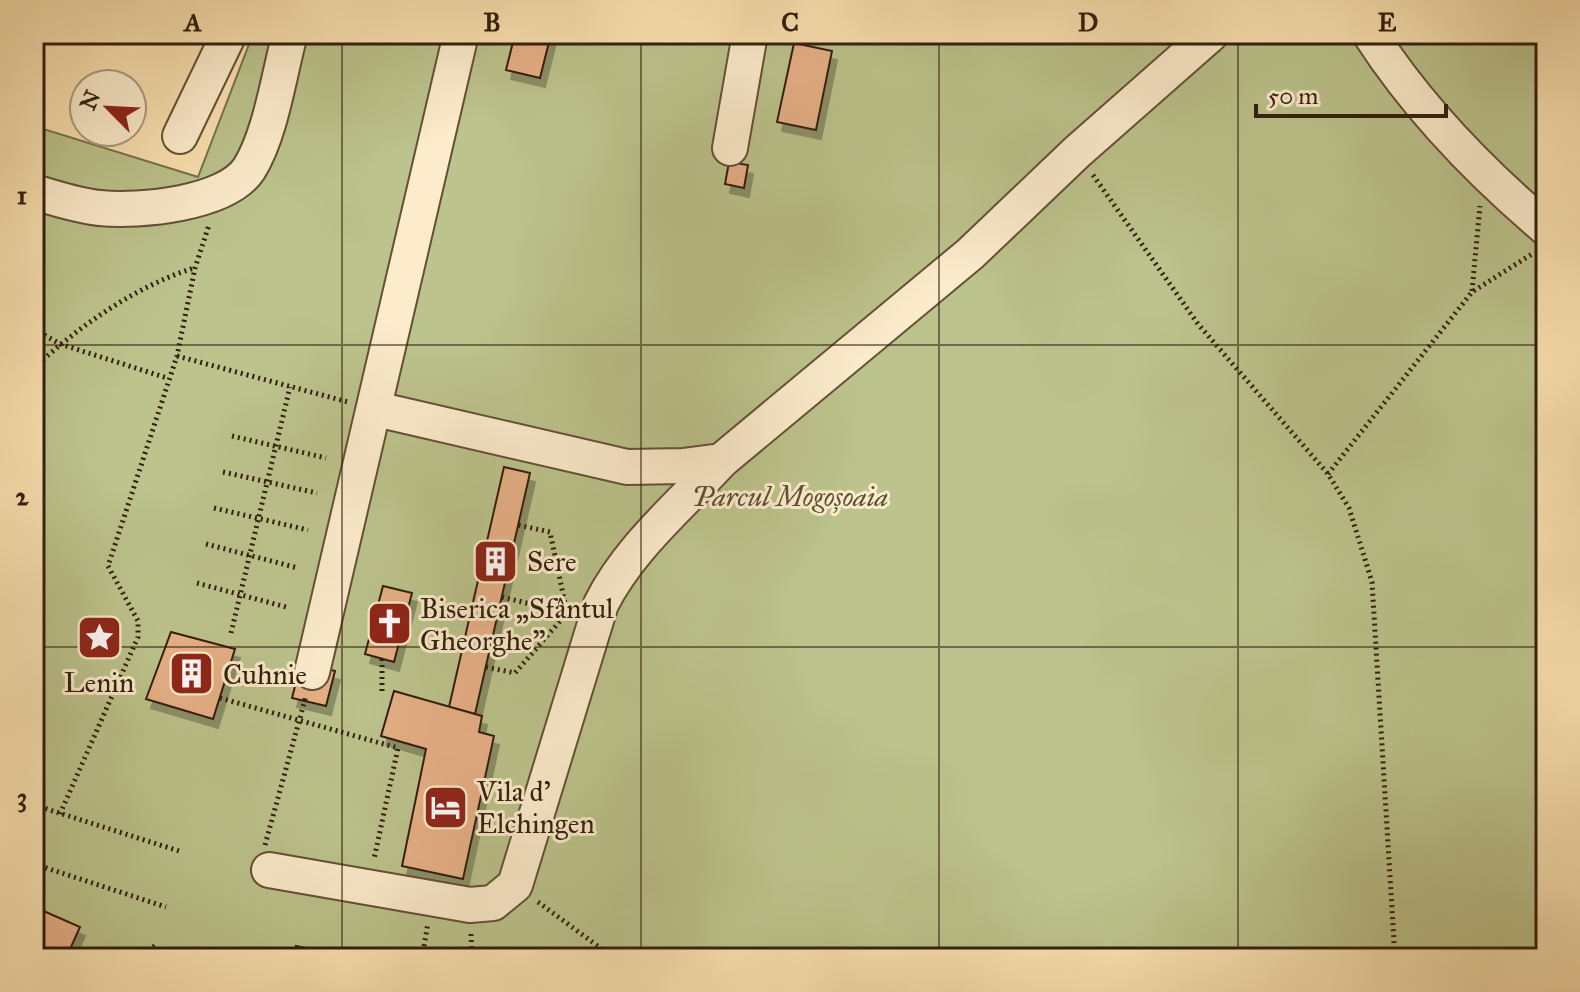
<svg xmlns="http://www.w3.org/2000/svg" width="1580" height="992" viewBox="0 0 1580 992" font-family="'IM FELL Great Primer',serif">
<style>
.green{fill:#bcc38c;stroke:#77714d;stroke-width:2}
.building{fill:#e7b087;stroke:#321f0e;stroke-width:2;filter:url(#shadow)}
.lines{fill:none;stroke-linecap:round;stroke-linejoin:round}
.minor-casing{stroke:#645036;stroke-width:38}
.path{stroke:#321f0e;stroke-width:5;stroke-dasharray:2 4;stroke-linecap:butt}
.minor{stroke:#fceccc;stroke-width:34}
.grid{fill:none;stroke:#321f0e;stroke-width:2;stroke-opacity:0.55}
.labels{text-anchor:middle;stroke-width:6;stroke-linejoin:round;paint-order:stroke}
.park-label{font-size:28px;font-style:italic;fill:#5b5034;stroke:#fceccc}
.poi-label{font-size:28px;fill:#321f0e;stroke:#fceccc;text-anchor:start}
.neatline{fill:none;stroke:#321f0e;stroke-width:3}
.grid-label{font-size:26px;text-anchor:middle;font-weight:bold;fill:#321f0e}
</style>
<defs>
<filter id="shadow"><feDropShadow dx="5" dy="9" stdDeviation="0" flood-color="#0004"/></filter>
</defs>
<rect width="100%" height="100%" fill="#fae1b0"/>
<filter id="stains"><feTurbulence type="fractalNoise" baseFrequency=".0025" numOctaves="4"/><feColorMatrix values="0 0 0 0 .2 0 0 0 0 .09 0 0 0 0 .02 0 0 0 .5 -.17"/></filter>
<radialGradient id="worn" r=".72"><stop offset=".6" stop-color="#630" stop-opacity="0"/><stop offset="1" stop-color="#630" stop-opacity=".3"/></radialGradient>
<!-- green -->
<path class="green" d="M253,34H1546V958H34V126L198,177Z"/>
<!-- building -->
<g class="building">
<path d="M515,34H551L540,78L506,70Z"/>
<path d="M794,43L832,51L816,130L777,122Z"/>
<path d="M729,162L748,165L744,188L725,184Z"/>
<path d="M504,467L530,473L475,714L449,707Z"/>
<path d="M383,586L412,593L394,662L365,654Z"/>
<path d="M171,632L235,649L213,719L146,699Z"/>
<path d="M301,663L335,671L326,706L292,698Z"/>
<path d="M394,691L482,716L479,732L494,736L463,879L402,866L426,749L381,736Z"/>
<path d="M39,909L80,927L66,958H34V921Z"/>
<path d="M296,946L325,952L324,958H293Z"/>
</g>
<g class="lines">
<defs>
<g id="minor">
<path d="M1370,34C1417,107 1480,172 1546,228"/>
<path d="M180,136L229,34"/>
<path d="M730,148L750,34"/>
<path d="M34,192C55,198 78,206 100,208C139,212 226,204 249,169C271,134 279,74 290,34"/>
<path d="M376,409L627,467L683,466L721,461L970,254L1077,152L1211,34"/>
<path d="M312,672L461,34"/>
<path d="M269,870L470,905L493,903L515,885L601,604C629,548 679,507 721,461"/>
</g>
</defs>
<!-- minor casing -->
<use href="#minor" class="minor-casing"/>
<!-- path -->
<g class="path">
<path d="M1093,175L1198,324L1328,474L1349,508L1372,582L1395,958"/>
<path d="M1472,291L1480,206"/>
<path d="M34,329L60,344L167,378"/>
<path d="M177,356L348,402"/>
<path d="M34,368C79,326 136,286 194,268"/>
<path d="M232,436L326,458"/>
<path d="M223,472L317,493"/>
<path d="M1328,474L1472,292L1532,254"/>
<path d="M214,508L308,530"/>
<path d="M206,544L298,568"/>
<path d="M197,583L286,607"/>
<path d="M502,597L567,613"/>
<path d="M231,633L290,387"/>
<path d="M382,659V691"/>
<path d="M486,667L515,673L567,613L550,532L518,525"/>
<path d="M220,698L398,748L374,859"/>
<path d="M34,805L179,851"/>
<path d="M60,814L138,637V621L108,566L177,356L195,268L209,225"/>
<path d="M265,845L306,696"/>
<path d="M34,864L166,907"/>
<path d="M538,902L614,958"/>
<path d="M471,934L472,958"/>
<path d="M139,958L156,945"/>
<path d="M422,958L428,923"/>
</g>
<!-- minor -->
<use href="#minor" class="minor"/>
</g>
<!-- grid -->
<path class="grid" d="M342,34V958M641,34V958M939,34V958M1238,34V958M34,345H1546M34,647H1546"/>
<!-- icons -->
<defs>
<symbol id="building-square" viewBox="-11 -11 22 22"><rect x="-9" y="-9" width="18" height="18" rx="4" fill="#8f2418" stroke="#fceccc"/><path d="M-4-6H4V6H1V3H-1V6H-4ZM-2.5-4.3h1.7v1.8h-1.7ZM.8-4.3h1.7v1.8H.8ZM-2.5-1h1.7V.8h-1.7ZM.8-1h1.7V.8H.8Z" fill="#fff"/></symbol>
<symbol id="church-square" viewBox="-11 -11 22 22"><rect x="-9" y="-9" width="18" height="18" rx="4" fill="#8f2418" stroke="#fceccc"/><path d="M-1.2-6h2.4v3.5h3.3v2.4h-3.3V6h-2.4V-.1h-3.3v-2.4h3.3Z" fill="#fff"/></symbol>
<symbol id="sight-square" viewBox="-11 -11 22 22"><rect x="-9" y="-9" width="18" height="18" rx="4" fill="#8f2418" stroke="#fceccc"/><path d="M0-6L1.8-2.2L6-1.7L2.9 1.2L3.7 5.4L0 3.3L-3.7 5.4L-2.9 1.2L-6-1.7L-1.8-2.2Z" fill="#fff"/></symbol>
<symbol id="hotel-square" viewBox="-11 -11 22 22"><rect x="-9" y="-9" width="18" height="18" rx="4" fill="#8f2418" stroke="#fceccc"/><path d="M-6-4.5h1.5V1H6V5H4.5V3h-9V5H-6ZM-4 0a1.8 1.8 0 1 1 3.6 0ZM.5 0V-2.5h3Q6-2.5 6 0Z" fill="#fff"/></symbol>
</defs>
<g fill-rule="evenodd">
<use href="#building-square" x="470" y="536" width="51" height="51"/>
<use href="#church-square" x="364" y="598" width="51" height="51"/>
<use href="#sight-square" x="74" y="612" width="51" height="51"/>
<use href="#building-square" x="166" y="648" width="51" height="51"/>
<use href="#hotel-square" x="420" y="782" width="51" height="51"/>
</g>
<g class="labels">
<!-- park labels -->
<g class="park-label">
<text x="790" y="506">Parcul Mogoșoaia</text>
</g>
<!-- poi labels -->
<g class="poi-label">
<text x="527" y="571">Sere</text>
<text x="420" y="618">Biserica „Sfântul<tspan x="420" dy="32">Gheorghe”</tspan></text>
<text x="223" y="684">Cuhnie</text>
<text x="99" y="692" text-anchor="middle">Lenin</text>
<text x="477" y="801">Vila d'<tspan x="477" dy="32">Elchingen</tspan></text>
</g>
</g>
<!-- margin -->
<rect width="1580" height="992" fill="none" stroke="#fae1b0" stroke-width="88"/>
<!-- north arrow -->
<g transform="translate(108 108) rotate(294)"><circle r="38" fill="#fceccc" stroke="#ab9a80" stroke-width="2"/>
<path d="M0-6L14 30L0 20L-14 30Z" fill="#8f2418"/>
<text y="-12" font-size="22" font-weight="bold" text-anchor="middle" fill="#321f0e">N</text>
</g>
<!-- scale -->
<path d="M1256 104v12h190v-12" fill="none" stroke="#321f0e" stroke-width="4"/>
<text x="1268" y="104" font-size="24" fill="#321f0e" stroke="#fceccc" stroke-width="6" paint-order="stroke">50 m</text>
<rect x="44" y="44" width="1492" height="904" class="neatline"/>
<g class="grid-label">
<text x="193" y="31">A</text>
<text x="492" y="31">B</text>
<text x="790" y="31">C</text>
<text x="1088" y="31">D</text>
<text x="1387" y="31">E</text>
<text x="22" y="204">1</text>
<text x="22" y="505">2</text>
<text x="22" y="806">3</text>
</g>
<rect width="100%" height="100%" filter="url(#stains)"/>
<rect width="100%" height="100%" fill="url(#worn)"/>
</svg>
